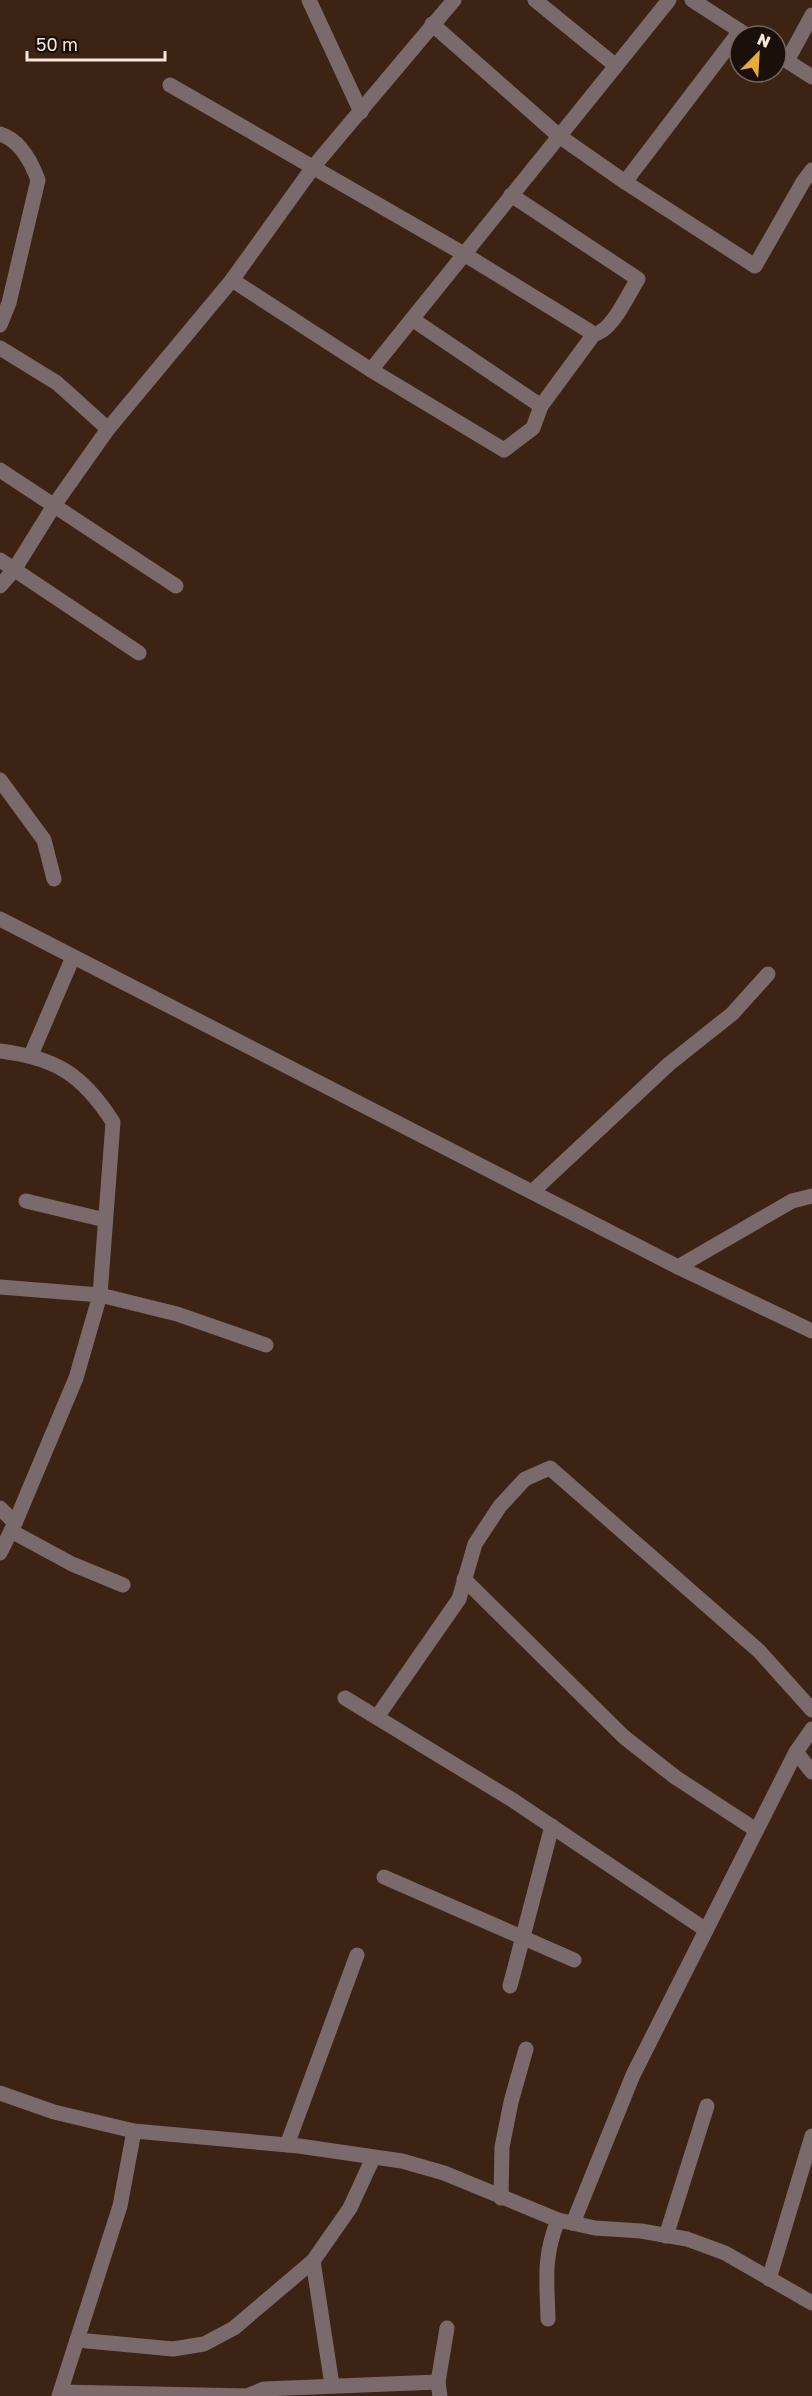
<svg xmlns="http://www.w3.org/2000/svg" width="812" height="2396" viewBox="0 0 812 2396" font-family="'Golos Text',sans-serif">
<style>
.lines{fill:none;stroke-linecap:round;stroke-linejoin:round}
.street{stroke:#7a6a6c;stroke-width:15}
</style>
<rect width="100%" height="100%" fill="#3c2314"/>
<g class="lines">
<!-- street -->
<g class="street">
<path d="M309,0L361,112"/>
<path d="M535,0L616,66"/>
<path d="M692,0L748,36"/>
<path d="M432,24L559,136L625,182L755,266L803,182L812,170"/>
<path d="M776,54L812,77"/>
<path d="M787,61L812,15"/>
<path d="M170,85L464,254L594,334C612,332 628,294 638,279L511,195"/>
<path d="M0,134C20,140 31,161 38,180L9,303L0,325"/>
<path d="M625,182L740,31"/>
<path d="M232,280L371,370L504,450L533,428L541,406L594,334"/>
<path d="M412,319L541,406"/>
<path d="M0,348L57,383L108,429L232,280L314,166L454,0"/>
<path d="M371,370L669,0"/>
<path d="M0,470L176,586"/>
<path d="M0,560L139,653"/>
<path d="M0,586L14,570L55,504L108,429"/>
<path d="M0,780L44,840L54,879"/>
<path d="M0,919L678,1267L812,1331"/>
<path d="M0,1051C56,1058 82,1074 113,1122L100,1295L76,1378L15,1523L0,1553"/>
<path d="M31,1055L73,957"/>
<path d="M532,1192L669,1064L732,1014L768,974"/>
<path d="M26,1201L105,1220"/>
<path d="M678,1267L792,1201L812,1196"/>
<path d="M0,1287L100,1295L177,1314L266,1345"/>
<path d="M0,1508L15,1523"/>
<path d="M11,1531L72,1564L123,1585"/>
<path d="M464,1579L624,1737L675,1777L756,1830"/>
<path d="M345,1698L514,1801L706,1930"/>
<path d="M377,1717L459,1599L475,1544L500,1506L525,1479L550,1468L759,1651L812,1710"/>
<path d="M796,1752L812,1772"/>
<path d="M384,1877L574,1960"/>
<path d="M510,1986L552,1826"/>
<path d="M0,2093L54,2112L134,2131L299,2146L402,2161L444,2173L558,2220L595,2228L641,2231L687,2239L725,2253L812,2303"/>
<path d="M287,2145L357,1955"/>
<path d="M501,2198L502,2147L511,2102L526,2049"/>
<path d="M573,2223L633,2075L796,1752L812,1729"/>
<path d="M666,2236L707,2106"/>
<path d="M313,2261L332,2385"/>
<path d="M769,2279L812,2136"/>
<path d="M548,2319C547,2279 543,2258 558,2220"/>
<path d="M77,2340L173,2349L204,2344L234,2328L313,2261L350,2208L373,2158"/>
<path d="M61,2392L247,2396L264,2389L438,2382"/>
<path d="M59,2396L120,2206L134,2131"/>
<path d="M440,2396L438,2382L447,2328"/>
</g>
</g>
<!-- north arrow -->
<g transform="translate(758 54) rotate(24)"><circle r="28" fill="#1b1009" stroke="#73665e" stroke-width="1.5"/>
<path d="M0-4.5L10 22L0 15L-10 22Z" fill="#e6ac36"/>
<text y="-9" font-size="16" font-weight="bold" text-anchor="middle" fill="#f8e6dd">N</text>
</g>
<!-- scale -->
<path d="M27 51v9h138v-9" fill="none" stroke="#f8e6dd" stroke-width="3"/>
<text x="36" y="51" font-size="18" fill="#f8e6dd" stroke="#1b1009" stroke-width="4.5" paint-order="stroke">50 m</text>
</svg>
